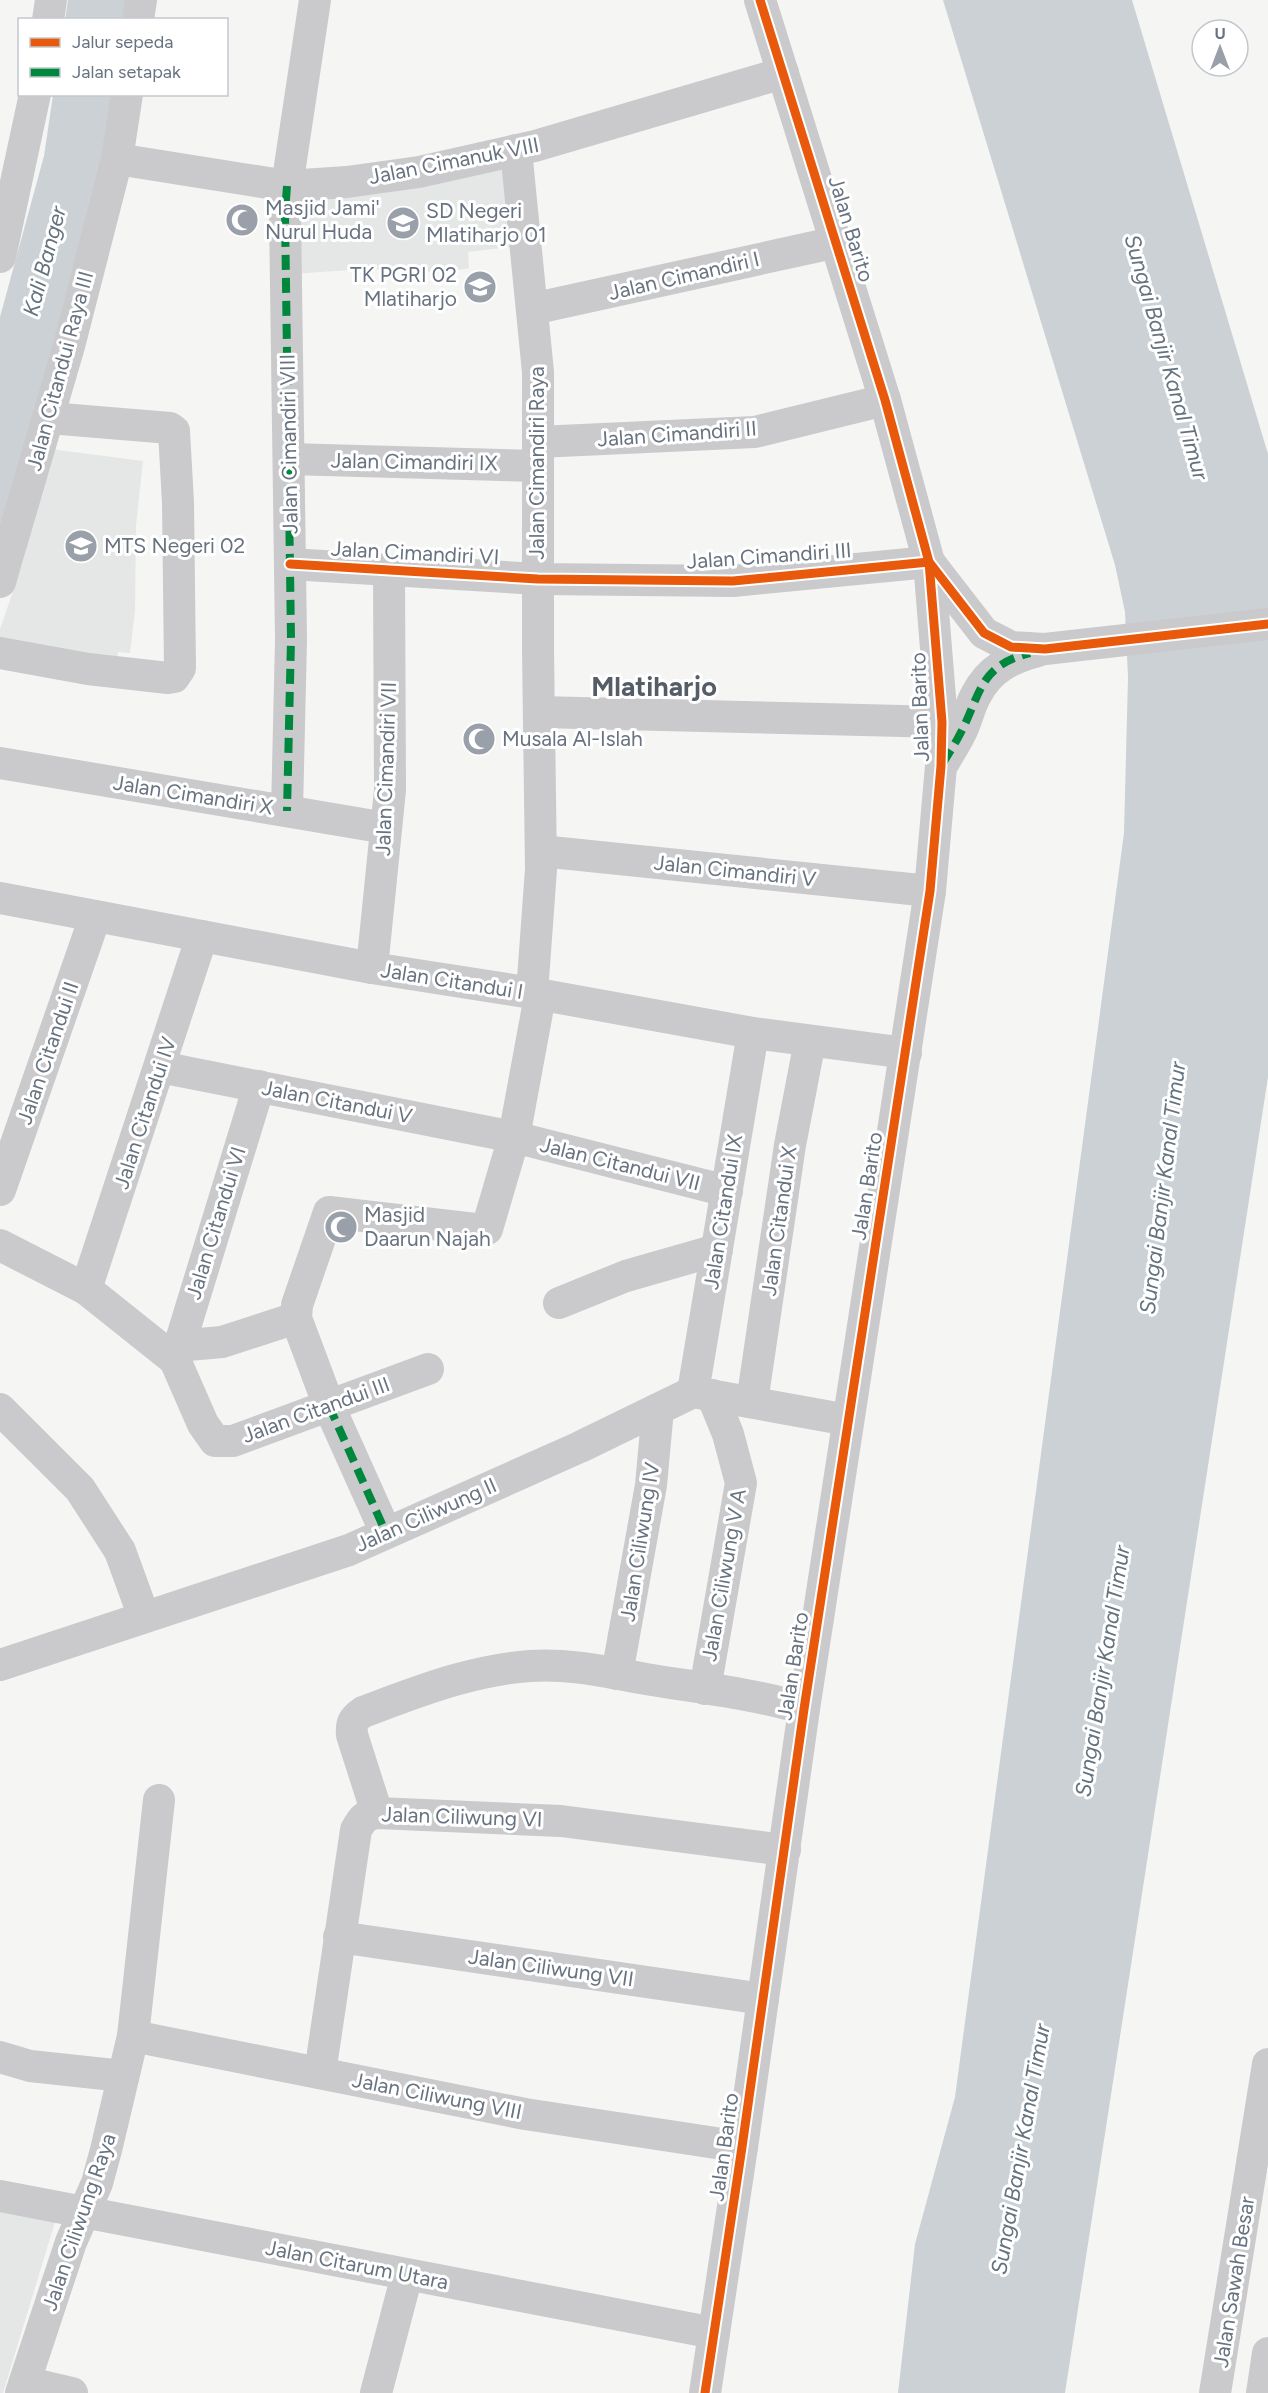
<svg xmlns="http://www.w3.org/2000/svg" width="1268" height="2393" viewBox="0 0 1268 2393" font-family="Figtree,sans-serif">
<style>
.built{fill:#e5e7e7}
.water{fill:#cbd1d4}
.lines{fill:none;stroke-linecap:round;stroke-linejoin:round}
.minor{stroke:#cacacc;stroke-width:32}
.quiet{stroke:#00873e;stroke-width:8;stroke-dasharray:15 8;stroke-linecap:butt}
.cycleway-casing{stroke:#fff;stroke-width:13}
.cycleway{stroke:#e8590c;stroke-width:9}
.labels{text-anchor:middle;stroke-width:6;stroke-linejoin:round;paint-order:stroke}
.street-label{font-size:21px;fill:#687381;stroke:#fff}
.poi-label{font-size:21px;fill:#687381;stroke:#fff;text-anchor:start}
.water-label{font-size:22px;font-style:italic;fill:#64737e;stroke:#fff}
.district-label{font-size:27px;font-weight:bold;fill:#555d67;stroke:#fff}
</style>
<rect width="100%" height="100%" fill="#f5f5f4"/>
<!-- built -->
<g class="built">
<path d="M507,160L519,246L468,252L469,268L445,273L366,269L292,274L290,194Z"/>
<path d="M51,449L143,461L136,526L135,610L130,653L118,652L116,668L0,646V629L22,565Z"/>
<path d="M0,2208L55,2222L3,2393H0Z"/>
</g>
<!-- water -->
<g class="water">
<path d="M68,0H130L127,19L65,20Z"/>
<path d="M943,0H1132L1268,454V1077L1065,2393H898L915,2244L955,2097L1124,833L1128,677L1125,612L1115,565Z"/>
<path d="M53,95H117L107,166L0,551V317L44,156Z"/>
</g>
<g class="lines">
<!-- minor -->
<g class="minor">
<path d="M48,20L51,0"/>
<path d="M138,20L141,0"/>
<path d="M516,150L538,372V650L541,869L532,993"/>
<path d="M117,159L287,186L347,182L419,172L535,146L783,73"/>
<path d="M0,257L35,94"/>
<path d="M532,309L837,242"/>
<path d="M538,442L755,432L885,400"/>
<path d="M289,459L538,466"/>
<path d="M290,564L538,579L733,581L929,562L984,633L1011,647L1045,649L1268,624"/>
<path d="M0,582L69,346L117,159L127,94"/>
<path d="M0,653L88,669L168,678L174,677L180,668L178,503L174,431L170,428L49,418"/>
<path d="M539,712L942,722"/>
<path d="M944,762C949,753 955,744 960,734C967,721 969,707 976,695C989,669 1011,658 1038,651"/>
<path d="M0,763L386,828"/>
<path d="M287,811L291,640L285,213L287,186L315,0"/>
<path d="M541,851L930,891"/>
<path d="M0,898L372,968L532,993L753,1033L906,1053"/>
<path d="M372,968L390,790L389,570"/>
<path d="M160,1067L514,1137L727,1191"/>
<path d="M0,1190L95,917"/>
<path d="M0,1245L86,1289L175,1360L203,1424L215,1441H233L428,1369"/>
<path d="M86,1289L202,936"/>
<path d="M559,1303L626,1276L717,1250"/>
<path d="M177,1346L222,1342L296,1318"/>
<path d="M175,1360L259,1086"/>
<path d="M693,1392L753,1033"/>
<path d="M752,1402L790,1145L810,1041"/>
<path d="M0,1409L80,1489L120,1551L144,1617"/>
<path d="M386,1533L329,1406L296,1318L297,1305L329,1212L484,1230L487,1229L514,1137L540,996"/>
<path d="M0,1665L349,1550L580,1447L693,1392L848,1420"/>
<path d="M617,1674L651,1485L658,1409"/>
<path d="M705,1689L741,1483L728,1434L712,1395"/>
<path d="M377,1813L352,1735C351,1723 353,1719 363,1712C417,1692 471,1670 530,1666C571,1663 611,1673 652,1680C701,1688 756,1694 804,1709"/>
<path d="M339,1937L763,1999"/>
<path d="M133,2036L525,2114L742,2147"/>
<path d="M0,2057L30,2066L123,2076"/>
<path d="M320,2073L356,1830C362,1819 365,1815 377,1813L561,1821L785,1850"/>
<path d="M0,2196L714,2333"/>
<path d="M25,2382L72,2393"/>
<path d="M21,2393L71,2242L97,2183L106,2150L133,2036L159,1800"/>
<path d="M376,2393L407,2275"/>
<path d="M705,2393L742,2147L804,1709L930,891L941,766L942,722L929,562L885,400L760,0"/>
<path d="M1215,2393L1268,2064"/>
<path d="M1262,2393L1268,2353"/>
</g>
<!-- quiet -->
<g class="quiet">
<path d="M287,186L285,213L291,640L287,811"/>
<path d="M943,763C949,753 955,744 960,734C981,695 978,666 1030,653"/>
<path d="M329,1406L386,1533"/>
</g>
<defs>
<g id="cycleway">
<path d="M290,564L538,579L733,581L929,562L984,633L1011,647L1045,649L1268,624"/>
<path d="M705,2393L742,2147L804,1709L930,891L941,766L942,722L929,562L885,400L760,0"/>
</g>
</defs>
<!-- cycleway casing -->
<use href="#cycleway" class="cycleway-casing"/>
<!-- cycleway -->
<use href="#cycleway" class="cycleway"/>
</g>
<!-- icons -->
<defs>
<symbol id="mosque-disc" viewBox="-11 -11 22 22"><circle r="9.5" fill="#99a0a9" stroke="#fff"/><path d="M3.5-4.9A6 6 0 1 0 3.5 4.9A5 5 0 1 1 3.5-4.9Z" fill="#fff"/></symbol>
<symbol id="school-disc" viewBox="-11 -11 22 22"><circle r="9.5" fill="#99a0a9" stroke="#fff"/><path d="M0-5L7-2L0 1L-7-2ZM-4 1L0 2.5L4 1V4Q0 6-4 4Z" fill="#fff"/></symbol>
</defs>
<g fill-rule="evenodd">
<use href="#mosque-disc" x="223" y="201" width="38" height="38"/>
<use href="#school-disc" x="384" y="204" width="38" height="38"/>
<use href="#school-disc" x="461" y="268" width="38" height="38"/>
<use href="#school-disc" x="62" y="527" width="38" height="38"/>
<use href="#mosque-disc" x="460" y="720" width="38" height="38"/>
<use href="#mosque-disc" x="322" y="1208" width="38" height="38"/>
</g>
<g class="labels">
<!-- street labels -->
<g class="street-label">
<text transform="translate(454 161) rotate(-11)" y="7">Jalan Cimanuk VIII</text>
<text transform="translate(851 229) rotate(73)" y="7">Jalan Barito</text>
<text transform="translate(684 276) rotate(-13)" y="7">Jalan Cimandiri I</text>
<text transform="translate(60 371) rotate(-75)" y="7">Jalan Citandui Raya III</text>
<text transform="translate(677 434) rotate(-4)" y="7">Jalan Cimandiri II</text>
<text transform="translate(289 444) rotate(-91)" y="7">Jalan Cimandiri VIII</text>
<text transform="translate(414 462) rotate(1)" y="7">Jalan Cimandiri IX</text>
<text transform="translate(537 463) rotate(-90)" y="7">Jalan Cimandiri Raya</text>
<text transform="translate(415 553) rotate(3)" y="7">Jalan Cimandiri VI</text>
<text transform="translate(769 556) rotate(-4)" y="7">Jalan Cimandiri III</text>
<text transform="translate(920 707) rotate(-92)" y="7">Jalan Barito</text>
<text transform="translate(386 769) rotate(-88)" y="7">Jalan Cimandiri VII</text>
<text transform="translate(193 795) rotate(9)" y="7">Jalan Cimandiri X</text>
<text transform="translate(735 871) rotate(6)" y="7">Jalan Cimandiri V</text>
<text transform="translate(452 981) rotate(9)" y="7">Jalan Citandui I</text>
<text transform="translate(48 1053) rotate(-71)" y="7">Jalan Citandui II</text>
<text transform="translate(337 1102) rotate(11)" y="7">Jalan Citandui V</text>
<text transform="translate(145 1113) rotate(-72)" y="7">Jalan Citandui IV</text>
<text transform="translate(620 1164) rotate(14)" y="7">Jalan Citandui VII</text>
<text transform="translate(867 1186) rotate(-81)" y="7">Jalan Barito</text>
<text transform="translate(723 1212) rotate(-81)" y="7">Jalan Citandui IX</text>
<text transform="translate(779 1221) rotate(-82)" y="7">Jalan Citandui X</text>
<text transform="translate(216 1223) rotate(-73)" y="7">Jalan Citandui VI</text>
<text transform="translate(316 1410) rotate(-20)" y="7">Jalan Citandui III</text>
<text transform="translate(426 1515) rotate(-24)" y="7">Jalan Ciliwung II</text>
<text transform="translate(640 1542) rotate(-81)" y="7">Jalan Ciliwung IV</text>
<text transform="translate(724 1575) rotate(-80)" y="7">Jalan Ciliwung V A</text>
<text transform="translate(793 1666) rotate(-81)" y="7">Jalan Barito</text>
<text transform="translate(462 1817) rotate(2)" y="7">Jalan Ciliwung VI</text>
<text transform="translate(551 1968) rotate(8)" y="7">Jalan Ciliwung VII</text>
<text transform="translate(437 2096) rotate(11)" y="7">Jalan Ciliwung VIII</text>
<text transform="translate(724 2147) rotate(-82)" y="7">Jalan Barito</text>
<text transform="translate(79 2222) rotate(-71)" y="7">Jalan Ciliwung Raya</text>
<text transform="translate(357 2265) rotate(11)" y="7">Jalan Citarum Utara</text>
<text transform="translate(1234 2282) rotate(-81)" y="7">Jalan Sawah Besar</text>
</g>
<!-- poi labels -->
<g class="poi-label">
<text x="265" y="215">Masjid Jami'<tspan x="265" dy="24">Nurul Huda</tspan></text>
<text x="426" y="218">SD Negeri<tspan x="426" dy="24">Mlatiharjo 01</tspan></text>
<text x="457" y="282" text-anchor="end">TK PGRI 02<tspan x="457" dy="24">Mlatiharjo</tspan></text>
<text x="104" y="553">MTS Negeri 02</text>
<text x="502" y="746">Musala Al-Islah</text>
<text x="364" y="1222">Masjid<tspan x="364" dy="24">Daarun Najah</tspan></text>
</g>
<!-- water labels -->
<g class="water-label">
<text transform="translate(44 261) rotate(-75)" y="8">Kali Banger</text>
<text transform="translate(1167 357) rotate(74)" y="8">Sungai Banjir Kanal Timur</text>
<text transform="translate(1162 1188) rotate(-83)" y="8">Sungai Banjir Kanal Timur</text>
<text transform="translate(1102 1671) rotate(-81)" y="8">Sungai Banjir Kanal Timur</text>
<text transform="translate(1020 2149) rotate(-80)" y="8">Sungai Banjir Kanal Timur</text>
</g>
<!-- district labels -->
<g class="district-label">
<text x="654" y="696">Mlatiharjo</text>
</g>
</g>
<!-- legend -->
<rect x="18" y="18" width="210" height="78" fill="#ffffff" stroke="#c3c7cd" stroke-width="1.5"/>
<rect x="30" y="38" width="30" height="9" fill="#e8590c" stroke="#c3c7cd" stroke-width="1.5"/>
<text x="72" y="48" font-size="18" fill="#687381">Jalur sepeda</text>
<rect x="30" y="68" width="30" height="9" fill="#00873e" stroke="#c3c7cd" stroke-width="1.5"/>
<text x="72" y="78" font-size="18" fill="#687381">Jalan setapak</text>
<!-- north arrow -->
<g transform="translate(1220 48)"><circle r="28" fill="#ffffff" stroke="#c3c7cd" stroke-width="1.5"/>
<path d="M0-4.5L10 22L0 15L-10 22Z" fill="#99a0a9"/>
<text y="-9" font-size="16" font-weight="bold" text-anchor="middle" fill="#687381">U</text>
</g>
</svg>
